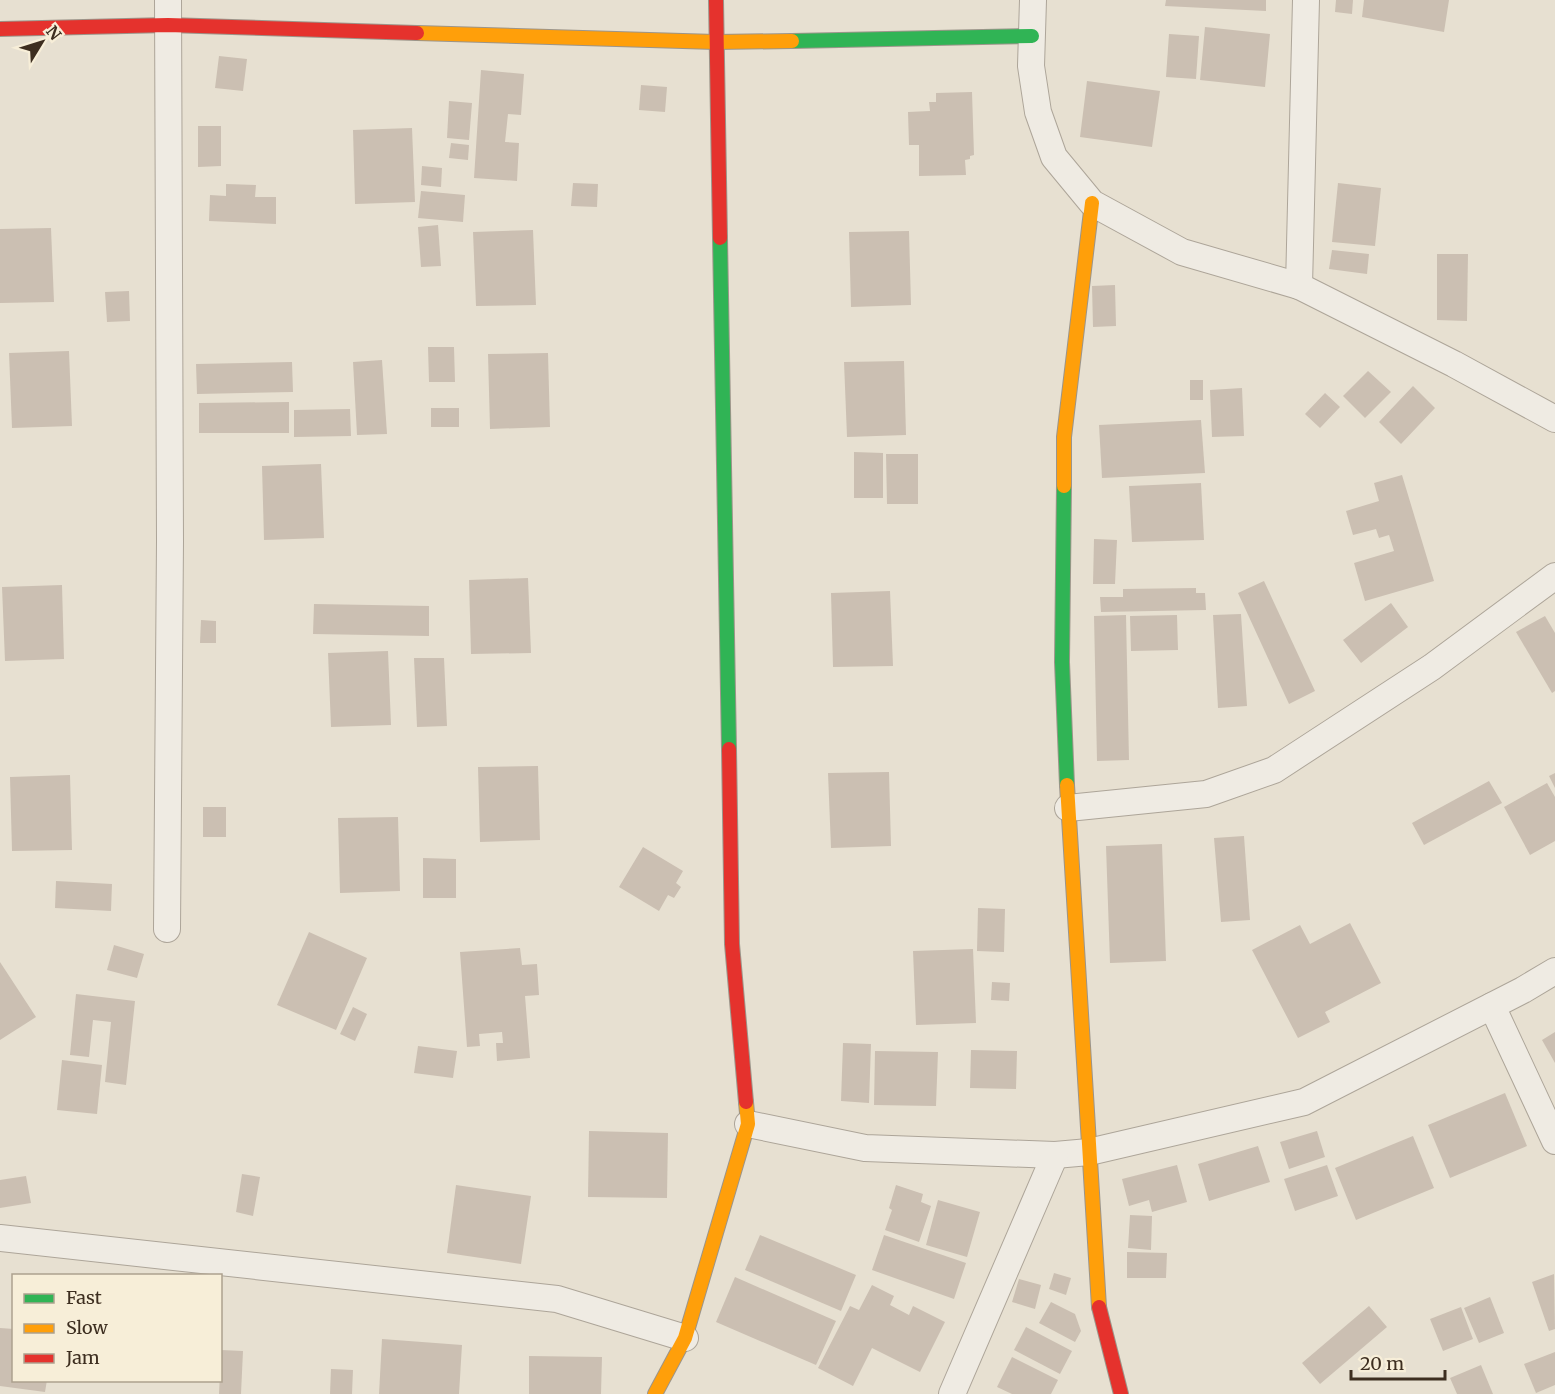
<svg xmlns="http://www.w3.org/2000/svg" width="1555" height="1394" viewBox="0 0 1555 1394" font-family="Merriweather,serif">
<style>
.building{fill:#cbbfb2}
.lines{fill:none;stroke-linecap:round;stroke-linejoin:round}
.street-casing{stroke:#ada599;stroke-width:28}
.fast-casing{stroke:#9c958a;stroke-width:16}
.slow-casing{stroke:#9c958a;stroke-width:16}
.jam-casing{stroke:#9c958a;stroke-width:16}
.street{stroke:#efebe3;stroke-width:26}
.fast{stroke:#30b455;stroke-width:14}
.slow{stroke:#ff9f0a;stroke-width:14}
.jam{stroke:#e5322d;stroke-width:14}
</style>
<rect width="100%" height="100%" fill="#e7e0d1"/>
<!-- building -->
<g class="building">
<path d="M1166,0H1266V11L1165,6Z"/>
<path d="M1336,0H1353L1352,14L1335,12Z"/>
<path d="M1364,0H1449L1444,32L1362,17Z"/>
<path d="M1205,27L1270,34L1265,87L1200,80Z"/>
<path d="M1169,34L1199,36L1196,79L1166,77Z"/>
<path d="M219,56L247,59L243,91L215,88Z"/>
<path d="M481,70L524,74L521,115L508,114L505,142L519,143L517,181L474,178Z"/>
<path d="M1087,81L1160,91L1152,147L1080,137Z"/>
<path d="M641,85L667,87L665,112L639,110Z"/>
<path d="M972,92L974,155L970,156V159L965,160L966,175L919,176V145H909L908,112L930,111L929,102H936V93Z"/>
<path d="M449,101L472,103L469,140L447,138Z"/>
<path d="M198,126H221V166L198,167Z"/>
<path d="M412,128L415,202L355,204L353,130Z"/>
<path d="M451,143L469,145L468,160L449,158Z"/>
<path d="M422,166L442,168L441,187L421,185Z"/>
<path d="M573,183L598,184L597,207L571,206Z"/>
<path d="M1338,183L1381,188L1375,246L1332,242Z"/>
<path d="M226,184L256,185L255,197H276V224L209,221L210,195L226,196Z"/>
<path d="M421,191L465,195L463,222L418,218Z"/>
<path d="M438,225L441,266L421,267L418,227Z"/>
<path d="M51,228L54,302L0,303V229Z"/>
<path d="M533,230L536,305L476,306L473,232Z"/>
<path d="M909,231L911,305L851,307L849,232Z"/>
<path d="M1332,250L1369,254L1367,274L1329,269Z"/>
<path d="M1437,254H1468L1467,321L1437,320Z"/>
<path d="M1115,285L1116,326L1093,327L1092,286Z"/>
<path d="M129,291L130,321L107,322L105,292Z"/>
<path d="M428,347H454L455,382H429Z"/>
<path d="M69,351L72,426L12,428L9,353Z"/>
<path d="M548,353L550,427L490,429L488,354Z"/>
<path d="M382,360L387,434L357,435L353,362Z"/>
<path d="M904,361L906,435L847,437L844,362Z"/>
<path d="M292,362L293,392L197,394L196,364Z"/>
<path d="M1368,371L1391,392L1365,418L1343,396Z"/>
<rect x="1190" y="380" width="13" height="20"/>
<path d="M1413,386L1435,408L1401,444L1379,422Z"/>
<path d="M1242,388L1244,436L1212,437L1210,390Z"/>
<path d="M1325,393L1340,407L1320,428L1305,414Z"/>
<path d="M289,402V433H199V403Z"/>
<rect x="431" y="408" width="28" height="19"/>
<path d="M350,409L351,436L294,437V410Z"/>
<path d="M1201,420L1205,473L1102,478L1099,425Z"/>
<path d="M854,452L883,453V498H854Z"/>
<path d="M886,454H918V504H887Z"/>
<path d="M321,464L324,538L264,540L262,466Z"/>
<path d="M1402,475L1434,581L1365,601L1354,563L1394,551L1389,535L1379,538L1376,529L1353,535L1346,511L1379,501L1374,483Z"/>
<path d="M1201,483L1204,540L1132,542L1129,486Z"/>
<path d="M1094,539L1117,540L1115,584H1093Z"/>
<path d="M528,578L531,653L471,654L469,580Z"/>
<path d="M1264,581L1315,691L1289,704L1238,593Z"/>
<path d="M62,585L64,659L5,661L2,587Z"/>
<path d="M1196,588V593H1205L1206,610L1101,612L1100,597H1123V589Z"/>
<path d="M890,591L893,666L833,667L831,593Z"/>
<path d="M1391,603L1408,627L1361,663L1343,640Z"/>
<path d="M314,604L429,606V636L313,634Z"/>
<path d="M1241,614L1247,706L1218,708L1213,615Z"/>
<path d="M1126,615L1129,760L1097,761L1094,616Z"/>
<path d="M1177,615L1178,650L1131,651L1130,616Z"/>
<path d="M1545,616L1555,633V691L1552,693L1516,632Z"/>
<path d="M201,620L216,621V643H200Z"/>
<path d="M388,651L391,725L331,727L328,653Z"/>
<path d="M414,658H444L447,726L417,727Z"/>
<path d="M538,766L540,840L480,842L478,767Z"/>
<path d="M889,772L891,846L831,848L828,773Z"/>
<path d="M1555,773V788L1549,776Z"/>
<path d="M70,775L72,850L12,851L10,777Z"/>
<path d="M1489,781L1502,803L1424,845L1412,823Z"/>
<path d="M1547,783L1555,797V841L1530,855L1504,807Z"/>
<rect x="203" y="807" width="23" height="30"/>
<path d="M398,817L400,891L340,893L338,818Z"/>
<path d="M1244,836L1250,920L1221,922L1214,838Z"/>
<path d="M1162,844L1166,961L1110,963L1106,846Z"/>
<path d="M643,847L683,871L676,883L681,887L674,898L668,895L659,911L619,887Z"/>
<path d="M423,858L456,859V898H423Z"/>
<path d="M56,881L112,884L111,911L55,908Z"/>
<path d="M978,908L1005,909L1004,952L977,951Z"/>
<path d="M1350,923L1381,983L1325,1012L1330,1022L1298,1038L1252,950L1300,925L1310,944Z"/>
<path d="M309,932L367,958L336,1030L277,1005Z"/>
<path d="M114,945L144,954L137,978L107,970Z"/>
<path d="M520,948L522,965L537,964L539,995L525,996L530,1058L497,1061L496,1043H503L502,1032L479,1034L480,1046L467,1047L460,952Z"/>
<path d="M973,949L976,1023L916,1025L913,951Z"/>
<path d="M0,962L36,1017L0,1040Z"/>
<path d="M992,982L1010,983L1009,1001L991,1000Z"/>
<path d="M76,994L135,1001L126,1085L105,1082L111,1022L93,1020L89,1057L70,1055Z"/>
<path d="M353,1007L367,1014L355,1041L340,1034Z"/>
<path d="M1555,1032V1063L1542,1040Z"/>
<path d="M843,1043L871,1044L869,1103L841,1101Z"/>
<path d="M418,1046L457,1051L453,1078L414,1073Z"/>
<path d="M971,1050L1017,1051L1016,1089L970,1088Z"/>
<path d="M875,1051L938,1052L936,1106L874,1105Z"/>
<path d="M62,1060L102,1065L97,1114L57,1110Z"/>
<path d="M1505,1093L1527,1146L1450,1178L1428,1125Z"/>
<path d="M589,1131L668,1133L667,1198L588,1197Z"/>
<path d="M1317,1131L1325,1157L1289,1169L1280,1142Z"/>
<path d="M1413,1136L1434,1188L1356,1220L1335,1168Z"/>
<path d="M1258,1146L1270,1182L1209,1201L1198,1164Z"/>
<path d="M1177,1165L1187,1202L1152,1212L1149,1200L1129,1206L1122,1179Z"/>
<path d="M1327,1165L1338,1196L1295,1211L1284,1179Z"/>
<path d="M242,1174L260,1177L253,1216L236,1212Z"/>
<path d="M26,1176L31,1203L0,1208V1180Z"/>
<path d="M456,1185L531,1196L521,1264L447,1253Z"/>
<path d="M896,1185L923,1194L921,1202L931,1206L919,1242L885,1230L892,1210L889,1208Z"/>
<path d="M938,1200L980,1212L967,1257L926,1245Z"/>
<path d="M1130,1215L1152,1216L1151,1250L1128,1248Z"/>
<path d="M760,1235L856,1275L841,1311L745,1270Z"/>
<path d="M884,1235L966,1263L954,1299L872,1270Z"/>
<path d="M1127,1252L1167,1253L1166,1278H1127Z"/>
<path d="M1054,1273L1071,1278L1066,1295L1049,1289Z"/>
<path d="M1554,1274L1555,1329L1549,1331L1532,1282Z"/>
<path d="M735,1277L836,1321L816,1365L716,1322Z"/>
<path d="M1019,1279L1041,1285L1035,1309L1012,1302Z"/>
<path d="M872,1285L894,1296L890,1305L909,1315L913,1306L945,1322L920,1372L872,1348L853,1386L818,1368L850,1306L859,1310Z"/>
<path d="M1490,1297L1504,1333L1479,1343L1464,1308Z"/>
<path d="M1051,1302L1075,1314L1081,1331L1075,1342L1039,1323Z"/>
<path d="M1369,1306L1387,1327L1320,1384L1302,1363Z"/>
<path d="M1461,1307L1473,1339L1443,1351L1430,1319Z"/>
<path d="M1026,1327L1072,1351L1060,1374L1014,1350Z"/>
<path d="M0,1328L14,1329V1380H47L45,1392L0,1386Z"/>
<path d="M382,1339L462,1345L459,1394H379Z"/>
<path d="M221,1350L243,1351L241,1394H219Z"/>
<path d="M1555,1352V1385L1536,1393L1524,1364Z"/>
<path d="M529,1356L602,1357L601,1394H529Z"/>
<path d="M1012,1357L1058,1380L1051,1394H1012L997,1387Z"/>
<path d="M1481,1365L1493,1394H1457L1450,1378Z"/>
<path d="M331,1369L353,1370L352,1394H330Z"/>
</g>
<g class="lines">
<defs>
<g id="street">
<path d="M1033,0L1031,66L1038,112L1054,157L1092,203L1182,252L1299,286L1454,364L1555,419"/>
<path d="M1299,286L1306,0"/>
<path d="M1068,808L1206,794L1274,770L1432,667L1555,576"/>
<path d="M167,929L170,541L168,0"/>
<path d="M1492,1006L1555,1141"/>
<path d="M748,1124L865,1148L1055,1155L1089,1152L1304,1102L1523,990L1555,971"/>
<path d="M0,1238L557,1299L685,1338"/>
<path d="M952,1394L1055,1155"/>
</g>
<g id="fast">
<path d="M792,41L1032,36"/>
<path d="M720,238L729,749"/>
<path d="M1064,486L1062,662L1067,785"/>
</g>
<g id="slow">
<path d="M417,33L716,42L792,41"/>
<path d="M1064,486V437L1092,203"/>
<path d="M1067,785L1099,1307"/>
<path d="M655,1394L685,1338L748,1124L746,1102"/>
</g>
<g id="jam">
<path d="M716,0L720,238"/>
<path d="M0,29L168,25L417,33"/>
<path d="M729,749L732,944L746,1102"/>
<path d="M1099,1307L1121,1394"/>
</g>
</defs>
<!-- street casing -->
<use href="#street" class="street-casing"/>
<!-- fast casing -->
<use href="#fast" class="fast-casing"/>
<!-- slow casing -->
<use href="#slow" class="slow-casing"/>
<!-- jam casing -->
<use href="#jam" class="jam-casing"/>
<!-- street -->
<use href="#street" class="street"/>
<!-- fast -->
<use href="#fast" class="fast"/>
<!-- slow -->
<use href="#slow" class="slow"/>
<!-- jam -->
<use href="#jam" class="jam"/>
</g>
<!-- legend -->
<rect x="12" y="1274" width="210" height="108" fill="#f7eed8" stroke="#ada18e" stroke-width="1.5"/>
<rect x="24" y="1294" width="30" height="9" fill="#30b455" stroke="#ada18e" stroke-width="1.5"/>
<text x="66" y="1304" font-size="18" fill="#3d2e20">Fast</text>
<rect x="24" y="1324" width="30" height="9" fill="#ff9f0a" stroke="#ada18e" stroke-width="1.5"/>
<text x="66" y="1334" font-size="18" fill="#3d2e20">Slow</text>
<rect x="24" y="1354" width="30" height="9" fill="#e5322d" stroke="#ada18e" stroke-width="1.5"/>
<text x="66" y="1364" font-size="18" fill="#3d2e20">Jam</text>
<!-- north arrow -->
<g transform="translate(42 42) rotate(52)" stroke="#f7eed8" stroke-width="4.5" paint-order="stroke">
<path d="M0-4.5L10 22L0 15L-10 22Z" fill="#3d2e20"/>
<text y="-9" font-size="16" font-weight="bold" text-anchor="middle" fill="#3d2e20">N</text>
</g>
<!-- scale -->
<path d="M1351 1370v9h94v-9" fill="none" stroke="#3d2e20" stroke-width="3"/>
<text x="1360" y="1370" font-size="18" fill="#3d2e20" stroke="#f7eed8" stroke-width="4.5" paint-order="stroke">20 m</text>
</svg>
